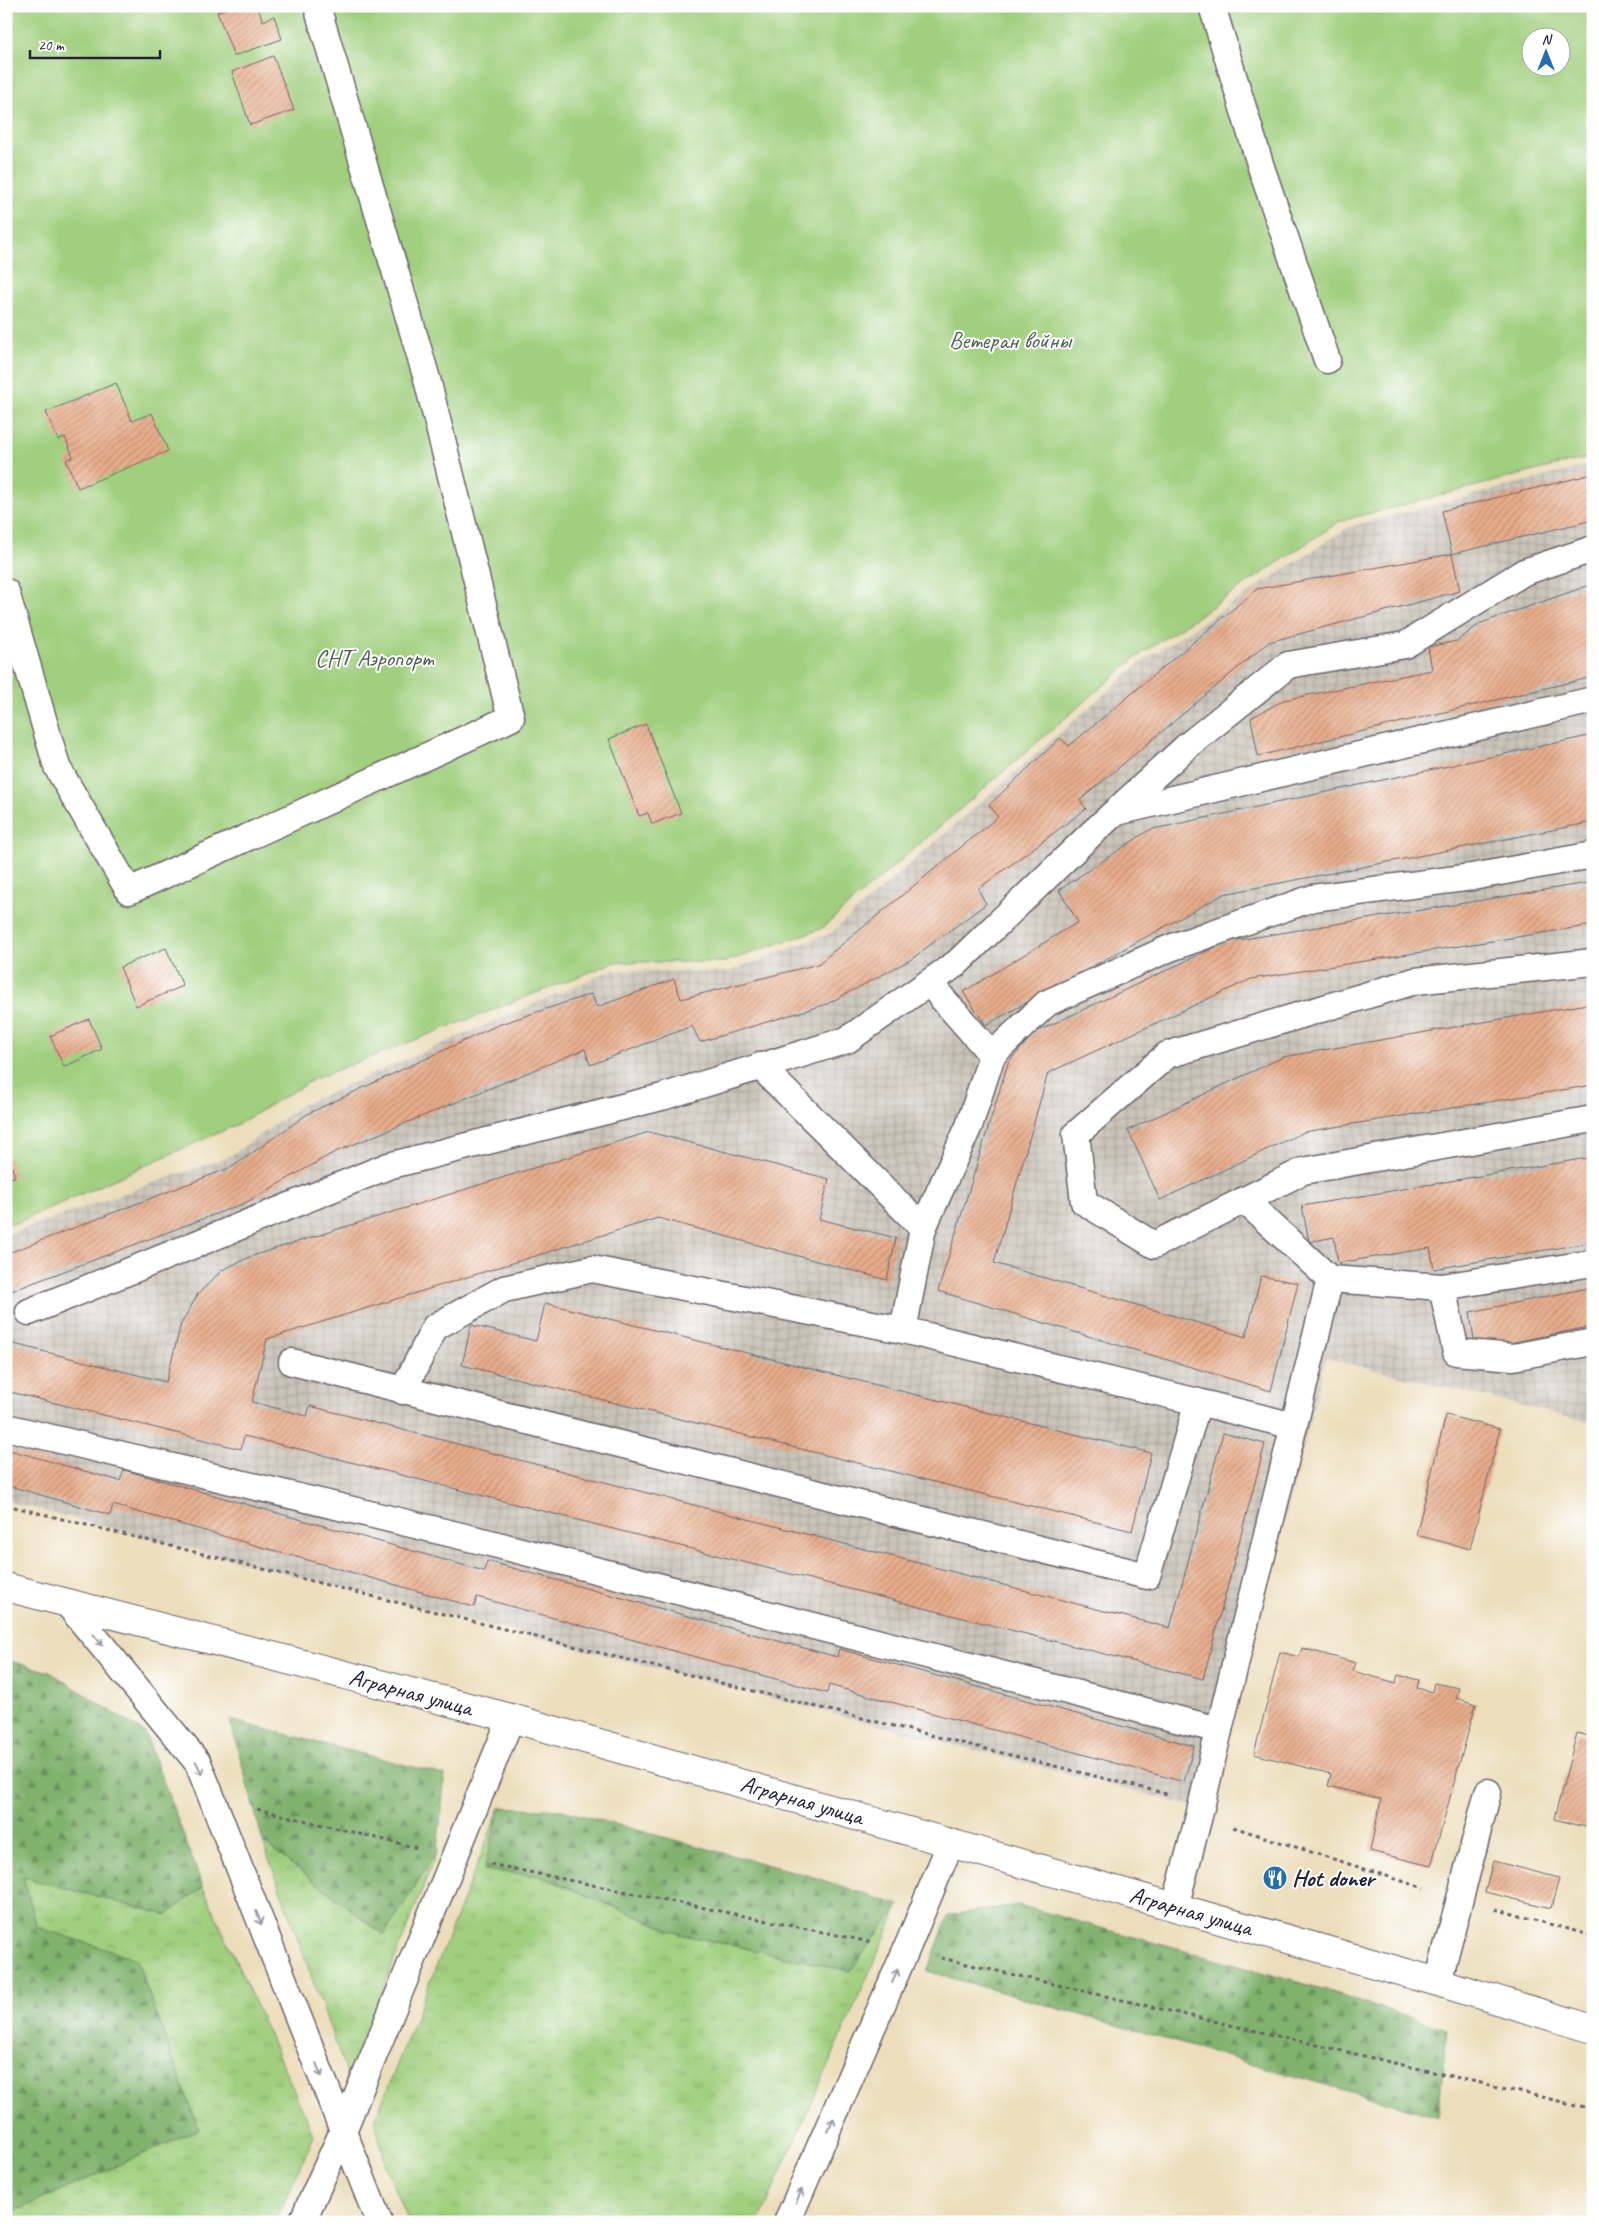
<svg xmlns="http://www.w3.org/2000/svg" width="1599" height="2228" viewBox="0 0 1599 2228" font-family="Caveat,sans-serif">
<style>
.industrial{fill:url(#industrial-grid)}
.grass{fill:url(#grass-tufts);stroke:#61785c}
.forest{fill:url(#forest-firs);stroke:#516a54}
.garden{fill:#a0cf7e;stroke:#61785c;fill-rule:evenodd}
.building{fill:url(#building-hatch)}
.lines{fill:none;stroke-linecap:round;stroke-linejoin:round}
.lane-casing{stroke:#696468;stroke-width:29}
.secondary-casing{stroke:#696468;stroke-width:30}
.path{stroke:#696468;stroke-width:3;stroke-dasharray:4 4;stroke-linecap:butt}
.lane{stroke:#fff;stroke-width:26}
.secondary{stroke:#fff;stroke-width:28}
.oneway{stroke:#9c9ca7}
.labels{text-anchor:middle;stroke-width:4;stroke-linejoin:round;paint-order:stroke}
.park-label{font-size:24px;fill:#4e5f52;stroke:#fff}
.street-label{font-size:24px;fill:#22223b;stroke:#fff}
.poi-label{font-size:24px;font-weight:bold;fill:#22223b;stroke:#fff;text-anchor:start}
</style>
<defs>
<pattern id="industrial-grid" width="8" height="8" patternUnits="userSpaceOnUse" patternTransform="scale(1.25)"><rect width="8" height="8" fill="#c9c3b8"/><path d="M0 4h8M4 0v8" fill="none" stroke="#aca79f"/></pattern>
<pattern id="grass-tufts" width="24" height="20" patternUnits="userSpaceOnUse" patternTransform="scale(1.25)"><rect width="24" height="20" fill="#a0cf7e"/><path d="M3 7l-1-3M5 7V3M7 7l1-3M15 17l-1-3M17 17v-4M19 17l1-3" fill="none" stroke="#8ab16e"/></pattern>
<pattern id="forest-firs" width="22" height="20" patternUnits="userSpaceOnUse" patternTransform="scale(1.25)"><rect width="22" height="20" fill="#80b26d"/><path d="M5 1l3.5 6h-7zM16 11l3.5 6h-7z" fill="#68905b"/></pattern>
<pattern id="building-hatch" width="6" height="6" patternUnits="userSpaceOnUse" patternTransform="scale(1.25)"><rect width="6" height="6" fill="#e8ad8b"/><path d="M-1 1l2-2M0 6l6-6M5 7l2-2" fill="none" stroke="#bc8c73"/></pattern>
</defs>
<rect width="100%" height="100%" fill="#fff"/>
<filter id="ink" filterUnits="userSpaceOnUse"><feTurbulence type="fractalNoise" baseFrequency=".02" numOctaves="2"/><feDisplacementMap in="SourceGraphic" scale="10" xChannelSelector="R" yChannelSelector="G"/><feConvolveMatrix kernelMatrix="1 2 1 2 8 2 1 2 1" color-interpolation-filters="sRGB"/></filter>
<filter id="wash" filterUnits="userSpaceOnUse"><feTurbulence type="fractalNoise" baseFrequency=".0096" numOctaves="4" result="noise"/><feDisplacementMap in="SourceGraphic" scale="20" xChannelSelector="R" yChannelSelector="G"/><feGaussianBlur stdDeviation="1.12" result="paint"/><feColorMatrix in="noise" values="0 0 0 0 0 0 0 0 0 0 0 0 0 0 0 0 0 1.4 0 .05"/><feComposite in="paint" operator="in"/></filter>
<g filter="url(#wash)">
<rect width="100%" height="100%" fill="#ecdebb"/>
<!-- industrial -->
<path class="industrial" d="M1593,464V1423L1326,1358L1208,1810L6,1501V1235L232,1155L301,1105L612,970L727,972L831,933L1140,663L1349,527Z"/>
<!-- grass -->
<g class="grass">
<path d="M500,1807L485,1870L540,1876L680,1934L850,1971L899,1905L759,2222H409L386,2166L375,2120Z"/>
<path d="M263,1842L384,1935L437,1851L360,2048L347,2075Z"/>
<path d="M23,1876L167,1915L203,1887L314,2136L275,2222H6V2215L199,2129L136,1959L37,1927Z"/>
</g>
<!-- forest -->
<g class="forest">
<path d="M6,1660L50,1672L145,1733L203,1887L167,1915L23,1877L37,1927L136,1959L199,2129L6,2215V1797L10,1783H6Z"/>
<path d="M230,1720L445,1775L437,1851L384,1935L263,1842Z"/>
<path d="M500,1807L562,1810L810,1876L899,1905L850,1971L680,1934L540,1876L484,1870Z"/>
<path d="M1018,1905L1326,1990L1447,2029L1438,2117L927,1971L949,1915Z"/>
</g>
<!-- garden -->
<path class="garden" d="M6,6H1593V456L1340,521L1135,658L821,929L725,962H616L314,1079L238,1124L16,1223H6ZM1532,38H1562V68H1532Z"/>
<g id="blocks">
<!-- building -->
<g class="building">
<path d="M233,6H257L263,21L274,16L282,39L234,56L217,12Z"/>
<path d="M273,56L294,110L250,125L232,72Z"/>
<path d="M116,383L132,421L152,413L168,451L78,488L66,460L73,457L65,437L58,440L46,412Z"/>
<path d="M1593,474V520L1452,554L1442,511Z"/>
<path d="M1452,554L1460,591L1269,642L1080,800L1086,809L978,889L986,904L910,960L827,1004L700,1042L692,1026L590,1065L585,1049L333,1153L245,1203L6,1293V1254L232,1167L309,1113L498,1025L591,994L597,1007L674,979L681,999L818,964L998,817L989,805L1060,738L1069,746L1257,589Z"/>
<path d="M1593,584V677L1258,756L1251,718L1284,700L1432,670L1428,647L1457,641L1481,623Z"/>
<path d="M646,724L681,813L652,824L648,813L639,816L609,739Z"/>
<path d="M1593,735V822L1224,894L986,1025L963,992L1078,922L1059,890L1149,830Z"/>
<path d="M1593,882V925L1251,979L1048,1073L994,1263L1246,1337L1261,1276L1298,1283L1271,1391L938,1291L1008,1063L1034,1033L1226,942Z"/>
<path d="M166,948L183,986L136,1006L120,967Z"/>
<path d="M1593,1003V1085L1304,1132L1160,1200L1128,1130L1283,1057Z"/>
<path d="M89,1019L102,1049L64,1067L50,1036Z"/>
<path d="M649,1132L829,1179L819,1219L896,1238L887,1280L658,1218L267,1339L252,1402L307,1416L310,1406L1170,1628L1223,1433L1265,1444L1203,1679L299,1449L244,1436L241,1449L6,1391V1342L166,1382L181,1324L198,1294L222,1270L252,1256Z"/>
<path d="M6,1148L15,1177L6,1179Z"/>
<path d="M1593,1157V1242L1434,1269L1430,1248L1338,1263L1334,1237L1309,1242L1302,1206Z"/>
<path d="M1593,1287V1326L1510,1343L1474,1341L1470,1312Z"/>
<path d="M545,1303L1151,1453L1132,1531L462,1365L471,1325L536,1341Z"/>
<path d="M1446,1415L1500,1429L1470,1549L1416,1535Z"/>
<path d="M6,1449L120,1481L124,1470L484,1571L487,1561L837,1657L839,1649L1194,1746L1184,1782L829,1685L827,1693L477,1597L474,1607L113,1505L110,1515L6,1485Z"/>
<path d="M1302,1648L1356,1663L1353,1671L1396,1683L1398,1675L1419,1680L1417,1688L1432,1692L1434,1683L1459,1688L1456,1698L1476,1704L1431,1866L1370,1851L1381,1799L1328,1786L1331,1774L1254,1754L1280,1652L1299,1657Z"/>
<path d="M1577,1733L1593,1737V1829L1554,1819Z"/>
<path d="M1493,1861L1559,1878L1551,1908L1485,1892Z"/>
</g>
</g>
</g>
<g filter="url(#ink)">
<use href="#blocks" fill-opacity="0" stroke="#696468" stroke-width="1"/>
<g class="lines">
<defs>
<g id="lane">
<path d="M1212,6L1261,167L1327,360"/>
<path d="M6,592L57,767L129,891L511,718L427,379L317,6"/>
<path d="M1117,812L1593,700"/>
<path d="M1593,962L1415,981L1167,1055L1076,1134L1084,1202L1154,1245L1303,1171L1593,1119"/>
<path d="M992,1055L1047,1003L1170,948L1313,898L1472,877L1593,855"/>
<path d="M760,1066L923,1228L903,1330"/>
<path d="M923,1228L969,1126L992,1055L929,983"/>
<path d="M1330,1279L1442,1287L1593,1263"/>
<path d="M1442,1287L1456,1352L1513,1357L1593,1342"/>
<path d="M29,1312L388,1166L662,1097L847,1040L957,963L1090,835L1186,747L1288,665L1405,645L1524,572L1593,549"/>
<path d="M292,1362L1147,1576L1198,1402L1294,1426"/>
<path d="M403,1391L435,1327L504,1289L592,1269L903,1330L1198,1402"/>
<path d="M6,1427L486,1542L1219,1730"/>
<path d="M67,1603L198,1763L379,2222"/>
<path d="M1175,1907L1199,1816L1219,1730L1330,1279L1244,1200"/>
<path d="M1438,1982L1488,1792"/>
<path d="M302,2222L343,2131L511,1718"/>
<path d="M787,2222L906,1950L951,1842"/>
</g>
<path id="secondary" d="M6,1587L511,1718L1438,1982L1593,2029"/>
</defs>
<!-- lane casing -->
<use href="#lane" class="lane-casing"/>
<!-- secondary casing -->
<use href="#secondary" class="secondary-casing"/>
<!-- path -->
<g class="path">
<path d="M6,1505L1167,1794"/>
<path d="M257,1809L418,1848"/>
<path d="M1233,1827L1424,1888"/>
<path d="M490,1864L871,1942"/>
<path d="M1495,1909L1593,1936"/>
<path d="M941,1958L1593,2109"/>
</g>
<!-- lane -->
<use href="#lane" class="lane"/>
<!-- secondary -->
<use href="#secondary" class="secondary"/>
</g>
<!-- one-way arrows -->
<defs><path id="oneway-shaft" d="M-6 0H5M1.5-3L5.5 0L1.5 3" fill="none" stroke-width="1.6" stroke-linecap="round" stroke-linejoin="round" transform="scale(1.25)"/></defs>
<g class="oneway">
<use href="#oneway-shaft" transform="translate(98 1640) rotate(51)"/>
<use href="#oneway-shaft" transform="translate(199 1768) rotate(64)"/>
<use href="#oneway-shaft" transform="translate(259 1918) rotate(68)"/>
<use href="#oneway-shaft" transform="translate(895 1976) rotate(-67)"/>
<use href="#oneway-shaft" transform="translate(319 2070) rotate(68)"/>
<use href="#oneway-shaft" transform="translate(831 2125) rotate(-67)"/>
<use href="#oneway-shaft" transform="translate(799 2196) rotate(-66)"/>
</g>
</g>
<!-- icons -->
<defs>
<symbol id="restaurant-disc" viewBox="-11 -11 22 22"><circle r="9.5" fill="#1f6fb2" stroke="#fff"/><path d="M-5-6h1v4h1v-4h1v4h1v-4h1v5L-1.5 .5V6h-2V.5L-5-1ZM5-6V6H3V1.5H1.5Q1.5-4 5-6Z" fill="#fff"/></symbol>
</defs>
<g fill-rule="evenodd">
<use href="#restaurant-disc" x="1261" y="1864" width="28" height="28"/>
</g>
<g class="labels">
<!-- park labels -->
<g class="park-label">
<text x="1010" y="348">Ветеран войны</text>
<text x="374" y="666">СНТ Аэропорт</text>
</g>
<!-- street labels -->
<g class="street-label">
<text transform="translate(411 1692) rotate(15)" y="8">Аграрная улица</text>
<text transform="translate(802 1800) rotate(16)" y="8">Аграрная улица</text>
<text transform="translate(1191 1911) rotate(16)" y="8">Аграрная улица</text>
</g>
<!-- poi labels -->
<g class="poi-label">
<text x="1292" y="1886">Hot doner</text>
</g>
</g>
<!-- margin -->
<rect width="1599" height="2228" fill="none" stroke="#fff" stroke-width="25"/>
<!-- north arrow -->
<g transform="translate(1546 52)"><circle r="24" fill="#ffffff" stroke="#a7a7b1"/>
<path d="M0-4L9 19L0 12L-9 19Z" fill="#1f6fb2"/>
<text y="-8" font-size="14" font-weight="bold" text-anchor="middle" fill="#22223b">N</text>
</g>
<!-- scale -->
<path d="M30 50v8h130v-8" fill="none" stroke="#22223b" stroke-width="2.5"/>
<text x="38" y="50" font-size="15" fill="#22223b" stroke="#ffffff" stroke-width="4" paint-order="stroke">20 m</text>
</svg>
